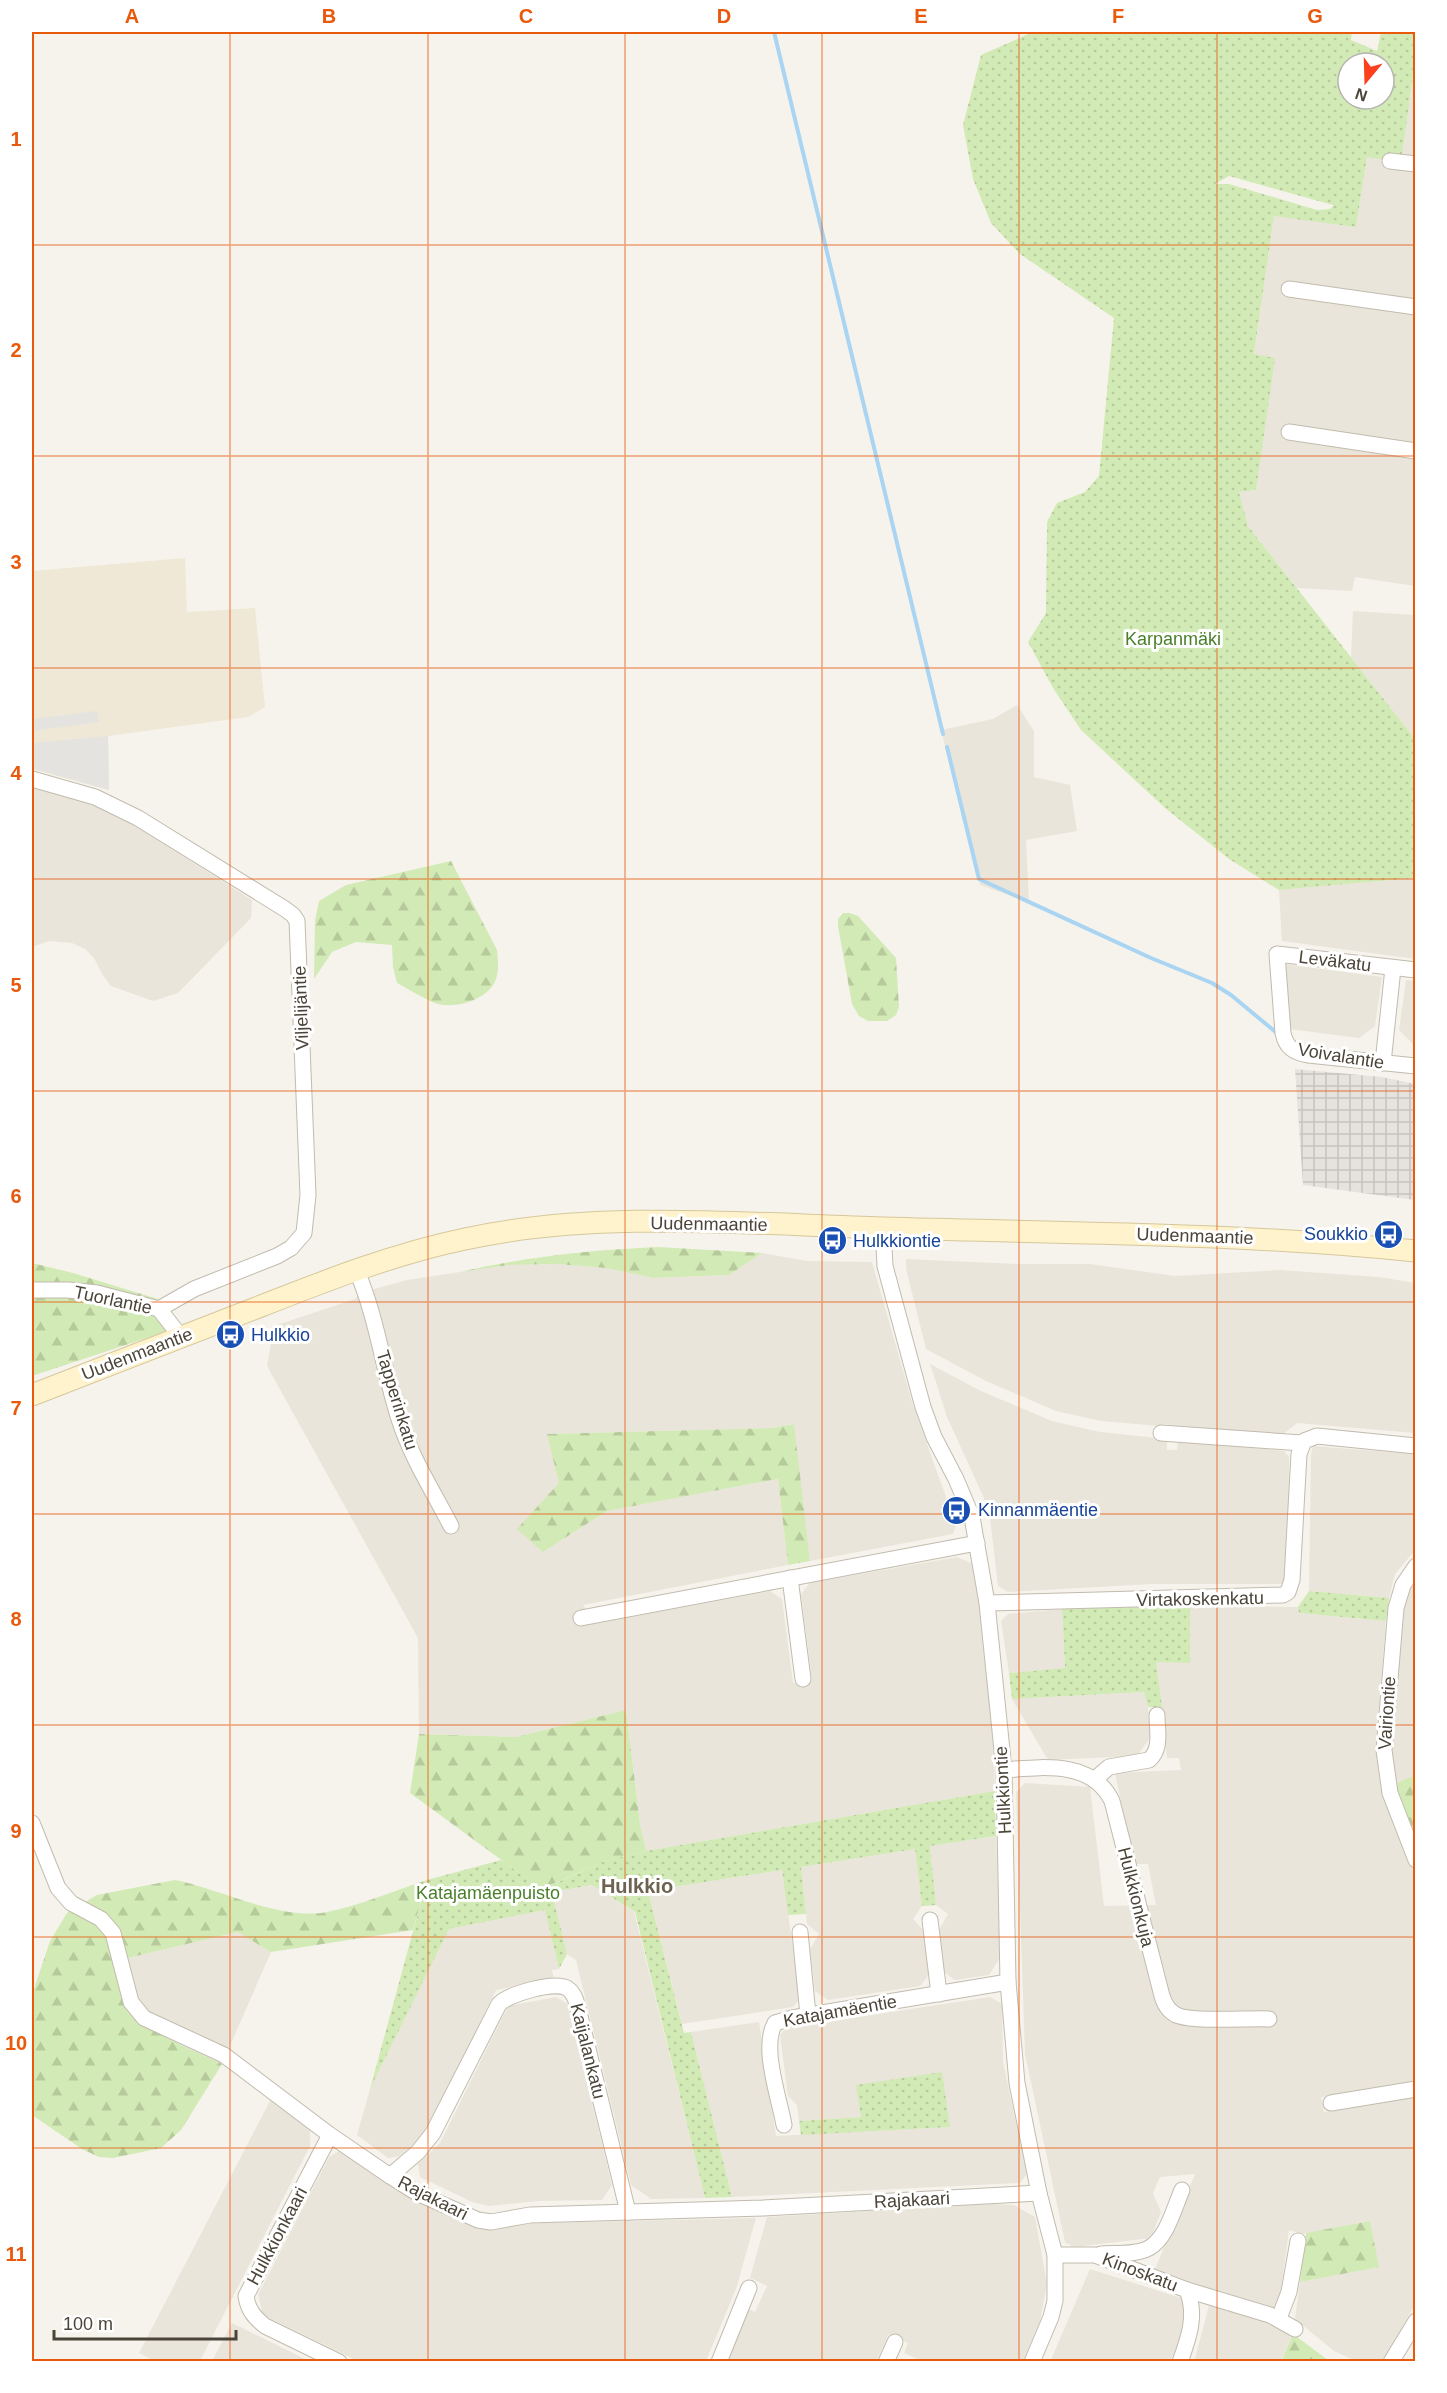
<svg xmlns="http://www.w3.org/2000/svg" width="1447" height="2393" viewBox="0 0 1447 2393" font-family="Arial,sans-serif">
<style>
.residential{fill:#eae5da}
.industrial{fill:url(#industrial-grid)}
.education{fill:#efe8d6}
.forest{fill:url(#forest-firs)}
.park{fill:url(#park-dots);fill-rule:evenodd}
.parking{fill:#e5e3e0}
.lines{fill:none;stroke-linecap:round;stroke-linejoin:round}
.stream{stroke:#a9d4f2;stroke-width:4}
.street-casing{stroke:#c2bbae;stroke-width:17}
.secondary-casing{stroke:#d6c79b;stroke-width:23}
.street{stroke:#fff;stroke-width:15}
.secondary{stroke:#fff3cd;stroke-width:21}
.grid{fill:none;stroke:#e8590c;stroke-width:1.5;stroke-opacity:0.55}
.labels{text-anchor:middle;stroke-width:6;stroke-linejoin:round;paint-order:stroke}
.park-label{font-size:18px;fill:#4a7f2a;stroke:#fff}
.street-label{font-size:18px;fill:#4b4439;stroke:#fff}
.transit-label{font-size:18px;fill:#164399;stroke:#fff;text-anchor:start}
.neighbourhood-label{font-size:20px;font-weight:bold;fill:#6e6250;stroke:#fff}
.neatline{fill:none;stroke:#e8590c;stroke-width:2}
.grid-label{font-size:20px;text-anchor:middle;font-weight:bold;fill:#e8590c}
</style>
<defs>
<pattern id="industrial-grid" width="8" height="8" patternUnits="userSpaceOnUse" patternTransform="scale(1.5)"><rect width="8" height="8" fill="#e6e2dd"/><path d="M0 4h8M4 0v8" fill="none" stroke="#c7c3be"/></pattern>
<pattern id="forest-firs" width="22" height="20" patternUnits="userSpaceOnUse" patternTransform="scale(1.5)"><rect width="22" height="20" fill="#d2eab5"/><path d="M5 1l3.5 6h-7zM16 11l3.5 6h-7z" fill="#b6ca9c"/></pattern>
<pattern id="park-dots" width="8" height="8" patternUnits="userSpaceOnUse" patternTransform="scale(1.5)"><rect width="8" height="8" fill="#d2eab5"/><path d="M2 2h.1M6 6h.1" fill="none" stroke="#b6ca9c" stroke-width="1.8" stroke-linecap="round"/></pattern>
</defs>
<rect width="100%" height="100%" fill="#f6f3ec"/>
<!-- residential -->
<g class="residential">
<path d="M1415,62V158L1402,156Z"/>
<path d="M1367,156L1386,160L1415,171V301L1285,282L1283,294L1415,314V444L1286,425L1284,437L1415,457V586L1355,577L1352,591L1297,588L1248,526L1239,492L1256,490L1274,358L1254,355L1274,215L1356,227Z"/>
<path d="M1353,611L1415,615V739L1351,657Z"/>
<path d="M1017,705L1034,731V777L1070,785L1077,831L1026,840L1029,902L980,885L941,730L993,719Z"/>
<path d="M32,785L94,805L133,824L252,900L251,918L178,993L153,1001L111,986L102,974L94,958L85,949L72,943L49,941L32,947Z"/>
<path d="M1415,878V959L1282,941L1279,890Z"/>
<path d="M1284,964L1382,977L1375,1026L1359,1038L1289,1029Z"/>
<path d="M1406,980L1415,981V1046L1399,1030Z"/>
<path d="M762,1253L807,1261L872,1262L912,1402L956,1525L953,1534L810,1561L793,1424L772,1428L548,1434L559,1483L543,1552L607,1511L778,1479L788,1565L583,1605L594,1624L770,1591L782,1599L793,1683L812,1680L801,1594L810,1583L957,1557L973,1564L992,1700L995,1791L646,1851L640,1824L626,1710L516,1737L419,1734L418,1638L267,1366L274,1326L355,1299L360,1293L407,1280L460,1272L509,1265L557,1264L606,1268L654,1278L729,1275Z"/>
<path d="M906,1259L1018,1264H1090L1175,1276L1280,1270L1379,1277L1415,1283V1433L1297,1423L1281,1436L1162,1424L1160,1426L1101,1421L1056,1411L986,1381L926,1349L906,1269Z"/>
<path d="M930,1364L981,1391L1052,1421L1100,1432L1167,1439V1450H1177L1178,1440L1284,1451L1289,1457L1288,1574L1282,1584H1152L1008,1592L998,1586L989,1509L947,1417Z"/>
<path d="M1313,1446L1415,1454V1550L1395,1574L1389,1598L1309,1591L1311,1454Z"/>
<path d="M1415,1575V1775L1395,1784L1388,1748L1397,1627L1410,1581Z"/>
<path d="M1190,1606L1298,1607L1299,1613L1386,1621L1376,1743L1379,1777L1387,1803L1415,1876V2085L1321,2097L1324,2112L1415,2097V2304L1384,2361H1356L1334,2351L1295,2319L1300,2282L1378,2267L1370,2221L1303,2234L1289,2230L1279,2304L1273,2308L1213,2290L1155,2269L1195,2174L1160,2177L1153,2193L1161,2212L1151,2238L1074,2247L1065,2242L1025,2054L1016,1792L1025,1783L1090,1787L1104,1906L1156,1905L1148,1864H1134L1115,1773L1181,1770L1179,1758H1167L1156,1662H1190Z"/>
<path d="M1062,1609L1065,1669L1009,1673L1001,1621L1008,1614Z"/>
<path d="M1144,1692L1148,1707L1150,1738L1137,1756L1048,1760L1012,1699Z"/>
<path d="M996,1836L1001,1956L989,1975L955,1980L943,1971L939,1930L948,1914L936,1905L930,1846Z"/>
<path d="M915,1849L922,1906L913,1919L925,1932L930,1973L920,1986L828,2000L815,1991L810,1949L819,1934L807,1924L801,1867Z"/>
<path d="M782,1870L800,1999L793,2007L682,2024L648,1891Z"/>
<path d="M592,1885L634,1912L705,2198L651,2199L631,2185L576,1960L567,1954L552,1892Z"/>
<path d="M545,1910L559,1969L552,1970L554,1979L496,1990L426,2133L399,2156L388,2158L357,2135L370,2089L449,1929Z"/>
<path d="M239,1932L271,1952L222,2064L149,2028L132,2016L125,2000L115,1961Z"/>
<path d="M556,1997L568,2004L612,2185L602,2200L539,2201L489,2206L472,2202L420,2177L418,2164L440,2143L508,2006Z"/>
<path d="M990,1997L1002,2004L1003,2062L1027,2174L1020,2183L732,2197L691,2032L759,2022L776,2136L949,2127L861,2117L799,2121L797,2105L788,2096L780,2035L786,2028Z"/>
<path d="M271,2099L310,2128V2146L200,2361H155L139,2353Z"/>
<path d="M341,2150L392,2186L436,2210L465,2223L485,2228L541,2223L756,2218L736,2289L706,2361H358L263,2315L258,2295L329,2157Z"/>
<path d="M993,2204L1014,2205L1035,2217L1047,2284L1040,2321L1023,2361H922L904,2353L908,2343L889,2334L876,2361L725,2362L748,2309L755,2312L767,2286L750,2278L767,2217Z"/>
<path d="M1090,2269L1181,2298L1187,2312L1178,2344L1170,2361L1050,2362Z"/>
<path d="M1210,2302L1288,2330L1293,2334L1281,2361L1194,2362Z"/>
<path d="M232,2323L309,2361H212Z"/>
</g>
<!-- industrial -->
<path class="industrial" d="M1295,1069L1382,1077L1415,1084V1200L1303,1185Z"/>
<!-- education -->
<path class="education" d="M185,558L187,612L255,608L265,707L248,717L108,736L109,790L32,769V571Z"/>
<!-- forest -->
<g class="forest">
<path d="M451,861L497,950C498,960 499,970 496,979C489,1000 454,1010 435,1003C422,998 409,989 397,983L393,967L392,945L356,942L332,952L314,979L315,921L319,901L346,885Z"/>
<path d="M843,913H850L858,916L896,958L899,1007L896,1015L887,1021H868L859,1016L852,1004L838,926V919Z"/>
<path d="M658,1247L762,1253L729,1275L654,1278L606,1268L557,1264L509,1265L460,1272C526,1257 590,1250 658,1247Z"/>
<path d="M32,1263L73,1273L171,1303L159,1309L174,1329L32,1376Z"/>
<path d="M794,1424L810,1561L788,1565L778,1479L607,1511L543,1552L517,1529L559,1483L547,1434L772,1428Z"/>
<path d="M626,1710L640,1824L646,1851L606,1861L541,1889L410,1793L419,1734L516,1737Z"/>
<path d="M1415,1775V1848L1395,1784Z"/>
<path d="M175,1880C221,1889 280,1921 327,1912C358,1906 396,1890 427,1880L413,1930L271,1952L238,1932L115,1961C120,1978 121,2000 132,2014C143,2030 202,2054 222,2064L181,2130L161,2148L113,2158L99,2157L82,2149L32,2115V1995L50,1941L67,1913L97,1895Z"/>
<path d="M1370,2221L1379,2267L1300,2282L1306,2233Z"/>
<path d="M1293,2334L1328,2360L1331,2361L1281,2362Z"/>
</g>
<!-- park -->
<g class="park">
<path d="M1033,32H1352L1351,40L1377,51L1381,32H1415V62L1402,156L1387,154L1386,160L1367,157L1356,227L1274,216L1254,354L1275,358L1256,490L1239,492L1248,526L1415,739V878L1279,890L1229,859L1165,808L1081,730L1053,688L1028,642L1046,613L1047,522L1057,503L1085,492L1099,476L1114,318L1020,254L991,223L973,179L963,125L981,55ZM1348,63H1384V99H1348ZM1229,176L1333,205V206L1330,209L1317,210L1229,184H1215Z"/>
<path d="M1309,1591L1389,1598L1386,1621L1299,1613L1298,1607Z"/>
<path d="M1190,1606V1663L1156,1662L1162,1707H1148L1144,1692L1012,1699L1009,1673L1065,1668L1062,1609Z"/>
<path d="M995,1791L996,1836L930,1846L936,1905L922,1906L915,1849L801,1867L806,1914L788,1915L782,1870L648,1891L684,2033L691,2032L732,2197L705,2198L635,1912L592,1885L552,1892L567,1954L559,1969L545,1910L449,1929L370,2089L427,1880L501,1860L542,1889L606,1861L646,1851Z"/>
<path d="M942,2072L950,2127L801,2135L799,2121L861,2117L856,2085Z"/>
</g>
<!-- parking -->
<g class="parking">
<path d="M97,711L99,722L32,731V719Z"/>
<path d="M108,736L109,790L34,769L32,743Z"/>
</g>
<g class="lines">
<!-- stream -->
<g class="stream">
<path d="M774,32L943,734"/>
<path d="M947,747L979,879L1151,958L1212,983L1231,995L1278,1034"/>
</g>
<defs>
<g id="street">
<path d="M1390,161L1416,164"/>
<path d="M1289,289L1416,307"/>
<path d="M1289,432L1416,451"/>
<path d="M32,779L95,797L138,818L285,909L293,915L297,921L308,1195L304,1233L291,1248L277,1256L194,1289L159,1309"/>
<path d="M1416,970L1277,954L1283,1033C1286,1048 1294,1052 1308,1055L1416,1066"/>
<path d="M1383,1063L1393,968"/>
<path d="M883,1228L885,1266L923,1407L934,1437L956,1479L972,1517L987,1603L1004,1770L1008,1982L1017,2083L1039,2193L1055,2255V2301L1051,2317L1032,2362"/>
<path d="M356,1269C377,1317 383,1369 399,1419C411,1457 433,1491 451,1526"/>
<path d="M32,1290H68L97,1293L159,1309L181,1337"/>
<path d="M1161,1433L1302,1443"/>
<path d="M1416,1566L1403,1585L1396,1608L1384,1750L1390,1793L1416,1860"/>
<path d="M790,1578L803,1679"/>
<path d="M987,1603L1283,1595L1288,1592L1292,1580L1299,1454L1304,1441L1317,1436L1416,1446"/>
<path d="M581,1618L977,1543"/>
<path d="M1004,1770C1042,1767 1092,1760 1112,1801L1162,1996C1165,2006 1170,2013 1179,2016C1197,2022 1248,2018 1269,2019"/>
<path d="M1095,1779L1109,1767L1149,1760C1162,1749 1157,1731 1157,1715"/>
<path d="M32,1823L58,1888L71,1903L101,1919L113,1933L131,2002L144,2018L224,2055L330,2135L390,2176L417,2193L478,2220L491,2222L530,2215L763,2208L1039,2193"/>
<path d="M930,1920L939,1994"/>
<path d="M800,1932L808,2015"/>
<path d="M1331,2103L1416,2089"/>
<path d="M784,2125C779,2097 761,2047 775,2023L792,2018L1008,1982"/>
<path d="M330,2135L246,2296C248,2310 254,2317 265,2326L339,2362"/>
<path d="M390,2176L418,2152L433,2133L499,2004C509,1994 553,1981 567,1988C573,1992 575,1997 577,2004L628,2212"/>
<path d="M1101,2254C1116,2253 1136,2255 1149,2248C1167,2238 1174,2208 1182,2190"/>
<path d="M1055,2255H1095L1187,2290C1197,2315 1189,2337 1180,2362"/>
<path d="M1187,2290L1270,2315L1295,2329"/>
<path d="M1279,2318L1289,2292L1298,2241"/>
<path d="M719,2362L749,2288"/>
<path d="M886,2362L895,2342"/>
<path d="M1391,2362L1416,2321"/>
</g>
<path id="secondary" d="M32,1395C106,1366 181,1337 256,1308C325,1281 393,1254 465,1239C596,1210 750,1224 883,1228C1061,1233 1239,1233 1416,1251"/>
</defs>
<!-- street casing -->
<use href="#street" class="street-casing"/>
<!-- secondary casing -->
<use href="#secondary" class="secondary-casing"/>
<!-- street -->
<use href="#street" class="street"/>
<!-- secondary -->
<use href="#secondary" class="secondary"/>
</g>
<!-- grid -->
<path class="grid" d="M230,32V2362M428,32V2362M625,32V2362M822,32V2362M1019,32V2362M1217,32V2362M32,245H1416M32,456H1416M32,668H1416M32,879H1416M32,1091H1416M32,1302H1416M32,1514H1416M32,1725H1416M32,1937H1416M32,2148H1416"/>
<!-- icons -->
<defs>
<symbol id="bus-disc" viewBox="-11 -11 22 22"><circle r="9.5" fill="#1a4fb4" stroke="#fff"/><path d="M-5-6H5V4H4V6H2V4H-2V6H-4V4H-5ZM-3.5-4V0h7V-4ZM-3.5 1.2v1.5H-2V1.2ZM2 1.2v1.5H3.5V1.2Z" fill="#fff"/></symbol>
</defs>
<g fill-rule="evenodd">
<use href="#bus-disc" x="1372" y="1218" width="33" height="33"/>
<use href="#bus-disc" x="816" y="1224" width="33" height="33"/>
<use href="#bus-disc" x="214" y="1318" width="33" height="33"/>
<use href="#bus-disc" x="940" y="1494" width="33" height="33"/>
</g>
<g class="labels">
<!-- park labels -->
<g class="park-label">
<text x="1173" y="645">Karpanmäki</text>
<text x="488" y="1899">Katajamäenpuisto</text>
</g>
<!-- street labels -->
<g class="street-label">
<text transform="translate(1335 961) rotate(7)" y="6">Leväkatu</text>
<text transform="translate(301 1008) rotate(-92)" y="6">Viljelijäntie</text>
<text transform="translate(1341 1056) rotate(9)" y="6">Voivalantie</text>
<text transform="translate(709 1224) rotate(1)" y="6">Uudenmaantie</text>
<text transform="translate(1195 1236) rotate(2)" y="6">Uudenmaantie</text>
<text transform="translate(113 1300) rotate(12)" y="6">Tuorlantie</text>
<text transform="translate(137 1354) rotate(-21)" y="6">Uudenmaantie</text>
<text transform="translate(397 1400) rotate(73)" y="6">Tapperinkatu</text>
<text transform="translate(1200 1599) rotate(-1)" y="6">Virtakoskenkatu</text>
<text transform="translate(1387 1713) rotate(-86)" y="6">Vairiontie</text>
<text transform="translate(1003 1790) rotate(-93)" y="6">Hulkkiontie</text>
<text transform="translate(1136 1897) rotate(76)" y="6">Hulkkionkuja</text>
<text transform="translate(840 2011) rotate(-10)" y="6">Katajamäentie</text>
<text transform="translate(588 2051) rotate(76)" y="6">Kaijalankatu</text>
<text transform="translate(433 2198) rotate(27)" y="6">Rajakaari</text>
<text transform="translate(912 2200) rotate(-3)" y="6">Rajakaari</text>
<text transform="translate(277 2236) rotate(-62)" y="6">Hulkkionkaari</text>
<text transform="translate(1140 2272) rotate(21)" y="6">Kinoskatu</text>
</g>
<!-- transit labels -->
<g class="transit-label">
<text x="1368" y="1240" text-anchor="end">Soukkio</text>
<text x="853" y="1247">Hulkkiontie</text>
<text x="251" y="1341">Hulkkio</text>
<text x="978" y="1516">Kinnanmäentie</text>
</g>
<!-- neighbourhood labels -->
<g class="neighbourhood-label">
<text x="637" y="1893">Hulkkio</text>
</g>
</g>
<!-- border -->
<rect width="1447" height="2393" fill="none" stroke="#ffffff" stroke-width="66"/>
<!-- north arrow -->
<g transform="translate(1366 81) rotate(199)"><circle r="28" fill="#ffffff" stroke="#b7b4b0" stroke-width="1.5"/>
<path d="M0-4.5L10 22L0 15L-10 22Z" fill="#fc3f1d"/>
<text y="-9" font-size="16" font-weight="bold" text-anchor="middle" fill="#4b4439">N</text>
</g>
<!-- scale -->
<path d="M54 2330v9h182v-9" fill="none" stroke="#4b4439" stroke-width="3"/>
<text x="63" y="2330" font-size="18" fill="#4b4439" stroke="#ffffff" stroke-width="4.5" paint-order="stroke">100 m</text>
<rect x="33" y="33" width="1381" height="2327" class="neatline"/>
<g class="grid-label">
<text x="132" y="23">A</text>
<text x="329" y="23">B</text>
<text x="526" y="23">C</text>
<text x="724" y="23">D</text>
<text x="921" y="23">E</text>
<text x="1118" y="23">F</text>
<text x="1315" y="23">G</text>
<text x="16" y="146">1</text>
<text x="16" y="357">2</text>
<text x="16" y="569">3</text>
<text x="16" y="780">4</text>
<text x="16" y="992">5</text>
<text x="16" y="1203">6</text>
<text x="16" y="1415">7</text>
<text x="16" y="1626">8</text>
<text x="16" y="1838">9</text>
<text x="16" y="2050">10</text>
<text x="16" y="2261">11</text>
</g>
</svg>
